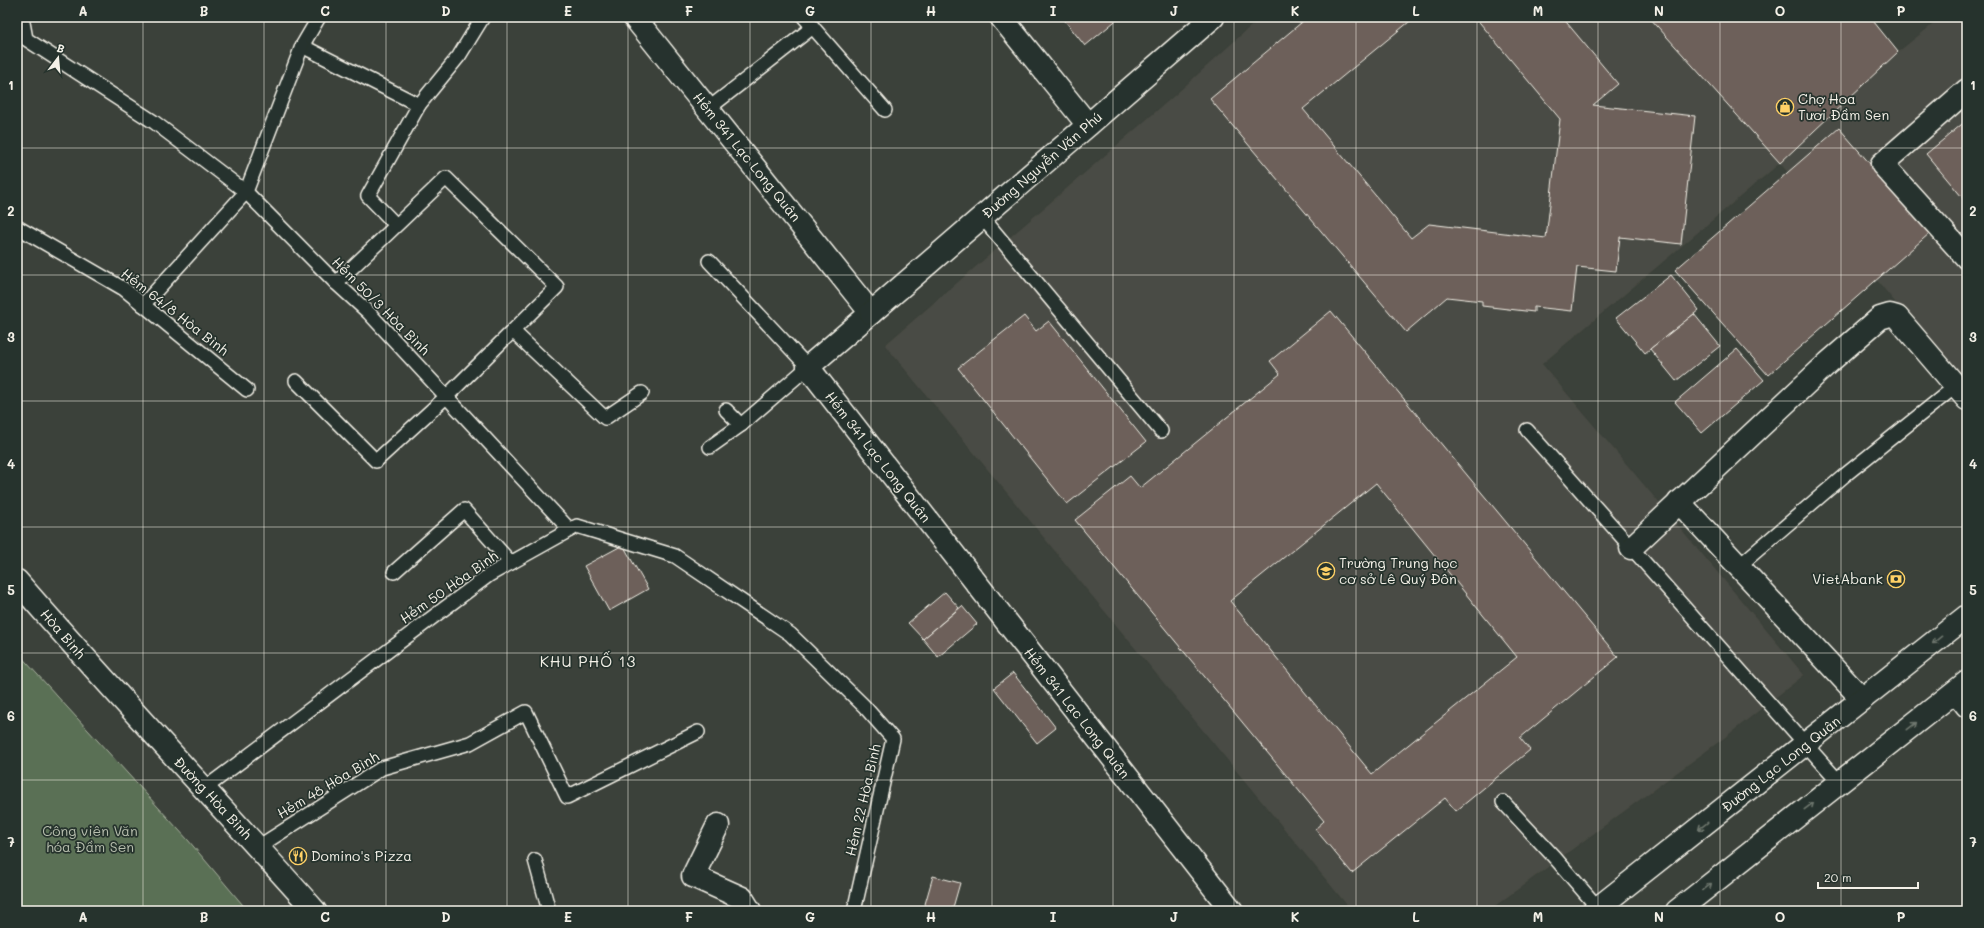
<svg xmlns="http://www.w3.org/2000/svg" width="1984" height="928" viewBox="0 0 1984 928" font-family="Mali,sans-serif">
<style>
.built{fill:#4a4b44}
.green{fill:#5a7054;stroke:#a7b09e}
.building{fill:#6d615a;stroke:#f4f1e8;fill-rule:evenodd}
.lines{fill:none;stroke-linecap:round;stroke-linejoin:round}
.service-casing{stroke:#f4f1e8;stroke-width:16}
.minor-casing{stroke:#f4f1e8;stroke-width:25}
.secondary-casing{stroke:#f4f1e8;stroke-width:25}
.service{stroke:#26332d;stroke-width:13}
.minor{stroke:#26332d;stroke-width:22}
.secondary{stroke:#26332d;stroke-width:22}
.oneway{stroke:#6e766e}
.grid{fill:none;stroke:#f4f1e8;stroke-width:1;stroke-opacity:0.55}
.labels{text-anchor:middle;stroke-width:3.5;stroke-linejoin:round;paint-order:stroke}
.poi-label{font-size:14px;fill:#f4f1e8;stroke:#26332d;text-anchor:start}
.street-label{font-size:14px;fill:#f4f1e8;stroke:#26332d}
.park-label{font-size:14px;fill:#b6bdad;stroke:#26332d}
.neighbourhood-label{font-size:15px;letter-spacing:1px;fill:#f4f1e8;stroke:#26332d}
.neatline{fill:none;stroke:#f4f1e8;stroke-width:1.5}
.grid-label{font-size:13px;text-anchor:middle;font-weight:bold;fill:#f4f1e8}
</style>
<rect width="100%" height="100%" fill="#3b413a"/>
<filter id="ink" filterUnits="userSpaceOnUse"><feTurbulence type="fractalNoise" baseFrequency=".025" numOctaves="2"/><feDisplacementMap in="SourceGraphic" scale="8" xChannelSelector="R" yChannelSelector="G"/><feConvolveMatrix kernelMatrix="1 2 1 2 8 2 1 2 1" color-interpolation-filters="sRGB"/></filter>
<g filter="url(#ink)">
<!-- built -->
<path class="built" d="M1261,17H1649L1780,163L1898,52L1942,17H1967V389L1780,163L1542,364L1804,675L1724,738L1488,911H1352L885,345L1174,96Z"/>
<!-- green -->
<path class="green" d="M17,652L188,840L248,911H17Z"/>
<!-- building -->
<g class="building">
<path d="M1062,17H1120L1085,46Z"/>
<path d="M1308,17H1415L1303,109L1411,238L1429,224L1546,238L1560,119L1475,17H1562L1618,84L1593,105L1695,116L1681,244L1620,237L1616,271L1577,267L1572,311L1534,307V312L1482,306V301L1447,297L1406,332L1210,99Z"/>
<path d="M1649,17H1870L1898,52L1780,163Z"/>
<path d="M1967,120V203L1926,154Z"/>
<path d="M1839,128L1930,233L1768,375L1675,270Z"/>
<path d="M1671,275L1699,310L1645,353L1616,318Z"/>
<path d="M1331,311L1618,657L1520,738L1530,750L1456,811L1445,798L1352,873L1315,829L1324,821L1075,520L1130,476L1140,488L1280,374L1270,361ZM1376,483L1517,657L1372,774L1230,601Z"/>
<path d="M1694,314L1720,346L1676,381L1650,349Z"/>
<path d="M1024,316L1036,331L1049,321L1146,442L1067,504L958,368Z"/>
<path d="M1737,349L1764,380L1702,433L1675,402Z"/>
<path d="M623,545L648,589L609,611L584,566Z"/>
<path d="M945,592L959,608L923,639L908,623Z"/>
<path d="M962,606L977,624L938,657L923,639Z"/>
<path d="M1013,673L1056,728L1037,743L994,688Z"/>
<path d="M933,876L960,883L952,911H923Z"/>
</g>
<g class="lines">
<defs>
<g id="service">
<path d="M22,17L26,39L154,122L246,192L336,283L369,313L570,530"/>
<path d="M319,17L302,46L419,105"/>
<path d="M804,17L885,110"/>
<path d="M708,109L813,27"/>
<path d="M982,217L1161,431"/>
<path d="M396,225L368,196L419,105L459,56L483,17"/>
<path d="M17,227L124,289L247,390"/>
<path d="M709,261L808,367L741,425L710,447"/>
<path d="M143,305L246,192L302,46"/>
<path d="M513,331L605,418L642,393"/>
<path d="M296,381L376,461L447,396L557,287L446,178L336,283"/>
<path d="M726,410L741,425"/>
<path d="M1527,430L1840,783"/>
<path d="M1739,566L1845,475L1956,386"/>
<path d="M394,572L464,510L511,563"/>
<path d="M204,789L489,575L577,526L675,556L790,634L864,706L893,739L854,911"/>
<path d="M1503,802L1556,859L1598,908"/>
<path d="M258,847L382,768L470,743L526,712L567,797L698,732"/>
<path d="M535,860L549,911"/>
</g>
<g id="minor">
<path d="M634,17L871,313L808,367L1232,911"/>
<path d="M1001,17L1088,125"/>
<path d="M1967,90L1882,164L1967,258"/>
<path d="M871,313L1213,17"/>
<path d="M1679,502L1862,699"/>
<path d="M1631,548L1828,363L1880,318L1890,315L1897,317L1967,399"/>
<path d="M1956,692L1967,706"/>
<path d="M718,825L693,876L742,898L750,911"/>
</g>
<g id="secondary">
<path d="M17,581C114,693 216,800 315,911"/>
<path d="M1594,911L1967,616"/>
<path d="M1677,911L1967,682"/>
</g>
</defs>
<!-- service casing -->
<use href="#service" class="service-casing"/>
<!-- minor casing -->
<use href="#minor" class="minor-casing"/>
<!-- secondary casing -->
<use href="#secondary" class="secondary-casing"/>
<!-- service -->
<use href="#service" class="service"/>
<!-- minor -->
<use href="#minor" class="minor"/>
<!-- secondary -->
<use href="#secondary" class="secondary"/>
</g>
<!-- one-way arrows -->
<defs><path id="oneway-shaft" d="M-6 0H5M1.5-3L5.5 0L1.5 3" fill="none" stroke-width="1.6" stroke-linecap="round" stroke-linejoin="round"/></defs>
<g class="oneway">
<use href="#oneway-shaft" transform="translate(1937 640) rotate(141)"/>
<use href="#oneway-shaft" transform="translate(1912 726) rotate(-38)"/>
<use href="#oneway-shaft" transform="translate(1809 806) rotate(-37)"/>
<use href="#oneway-shaft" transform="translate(1703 826) rotate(142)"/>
<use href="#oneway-shaft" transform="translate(1707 887) rotate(-39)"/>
</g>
</g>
<!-- grid -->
<path class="grid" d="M143,17V911M264,17V911M386,17V911M507,17V911M628,17V911M750,17V911M871,17V911M992,17V911M1113,17V911M1234,17V911M1356,17V911M1477,17V911M1598,17V911M1720,17V911M1841,17V911M17,148H1967M17,275H1967M17,401H1967M17,527H1967M17,653H1967M17,780H1967"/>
<!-- icons -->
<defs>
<symbol id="shop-ring" viewBox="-11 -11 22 22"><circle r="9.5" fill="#26332d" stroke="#ffd166" stroke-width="1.5"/><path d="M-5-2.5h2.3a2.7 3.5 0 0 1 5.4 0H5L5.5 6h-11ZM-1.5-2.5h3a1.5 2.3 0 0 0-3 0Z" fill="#ffd166"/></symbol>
<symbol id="school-ring" viewBox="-11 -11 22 22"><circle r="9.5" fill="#26332d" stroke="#ffd166" stroke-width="1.5"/><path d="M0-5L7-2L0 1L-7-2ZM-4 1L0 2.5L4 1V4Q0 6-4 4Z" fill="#ffd166"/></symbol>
<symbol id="bank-ring" viewBox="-11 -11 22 22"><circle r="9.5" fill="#26332d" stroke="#ffd166" stroke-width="1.5"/><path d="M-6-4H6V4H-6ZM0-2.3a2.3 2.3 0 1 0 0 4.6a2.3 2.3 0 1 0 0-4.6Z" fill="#ffd166"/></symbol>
<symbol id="restaurant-ring" viewBox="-11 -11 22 22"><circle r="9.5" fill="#26332d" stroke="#ffd166" stroke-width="1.5"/><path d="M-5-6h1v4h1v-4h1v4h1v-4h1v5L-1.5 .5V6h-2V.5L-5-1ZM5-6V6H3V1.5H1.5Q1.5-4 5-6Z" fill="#ffd166"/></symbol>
</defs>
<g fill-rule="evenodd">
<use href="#shop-ring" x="1775" y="97" width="20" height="20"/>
<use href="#school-ring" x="1316" y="561" width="20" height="20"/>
<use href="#bank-ring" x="1886" y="569" width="20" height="20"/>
<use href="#restaurant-ring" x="288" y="846" width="20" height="20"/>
</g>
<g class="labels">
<!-- poi labels -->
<g class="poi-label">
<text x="1798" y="104">Chợ Hoa<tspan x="1798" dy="16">Tươi Đầm Sen</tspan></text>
<text x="1339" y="568">Trường Trung học<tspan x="1339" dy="16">cơ sở Lê Quý Đôn</tspan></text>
<text x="1883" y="584" text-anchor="end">VietAbank</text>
<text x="311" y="861">Domino's Pizza</text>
</g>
<!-- street labels -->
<g class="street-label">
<text transform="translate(747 157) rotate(51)" y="5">Hẻm 341 Lạc Long Quân</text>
<text transform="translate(1042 165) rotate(-41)" y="5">Đường Nguyễn Văn Phú</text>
<text transform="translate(381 306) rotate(45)" y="5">Hẻm 50/3 Hòa Bình</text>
<text transform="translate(175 312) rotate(38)" y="5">Hẻm 64/8 Hòa Bình</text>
<text transform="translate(878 457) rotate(52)" y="5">Hẻm 341 Lạc Long Quân</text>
<text transform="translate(449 587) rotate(-35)" y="5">Hẻm 50 Hòa Bình</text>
<text transform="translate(63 634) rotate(49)" y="5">Hòa Bình</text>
<text transform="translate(1077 713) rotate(52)" y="5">Hẻm 341 Lạc Long Quân</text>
<text transform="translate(1781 764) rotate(-38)" y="5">Đường Lạc Long Quân</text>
<text transform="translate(328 785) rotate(-31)" y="5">Hẻm 48 Hòa Bình</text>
<text transform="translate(213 798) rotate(47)" y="5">Đường Hòa Bình</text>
<text transform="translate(863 800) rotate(-77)" y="5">Hẻm 22 Hòa Bình</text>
</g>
<!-- park labels -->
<g class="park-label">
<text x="90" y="836">Công viên Văn<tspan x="90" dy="16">hóa Đầm Sen</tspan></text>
</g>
<!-- neighbourhood labels -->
<g class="neighbourhood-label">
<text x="588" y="667">KHU PHỐ 13</text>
</g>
</g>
<!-- margin -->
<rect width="1984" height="928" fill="none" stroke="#26332d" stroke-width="44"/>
<!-- north arrow -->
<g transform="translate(58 58) rotate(16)" stroke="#26332d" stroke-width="3" paint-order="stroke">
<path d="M0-3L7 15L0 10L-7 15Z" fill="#f4f1e8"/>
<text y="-6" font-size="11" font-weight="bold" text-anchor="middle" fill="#f4f1e8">B</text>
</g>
<!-- scale -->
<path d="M1818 882v6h100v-6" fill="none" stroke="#f4f1e8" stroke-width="2"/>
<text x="1824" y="882" font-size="12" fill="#f4f1e8" stroke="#26332d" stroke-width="3" paint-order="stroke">20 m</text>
<rect x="22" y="22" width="1940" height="884" class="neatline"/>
<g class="grid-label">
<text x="83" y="16">A</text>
<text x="204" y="16">B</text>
<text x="325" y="16">C</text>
<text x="446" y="16">D</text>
<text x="568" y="16">E</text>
<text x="689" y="16">F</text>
<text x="810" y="16">G</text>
<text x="931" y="16">H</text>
<text x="1053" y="16">I</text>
<text x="1174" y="16">J</text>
<text x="1295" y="16">K</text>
<text x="1416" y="16">L</text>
<text x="1538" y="16">M</text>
<text x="1659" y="16">N</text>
<text x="1780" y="16">O</text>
<text x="1901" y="16">P</text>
<text x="11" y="90">1</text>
<text x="1973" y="90">1</text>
<text x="11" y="216">2</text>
<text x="1973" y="216">2</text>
<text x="11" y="342">3</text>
<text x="1973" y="342">3</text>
<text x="11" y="469">4</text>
<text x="1973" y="469">4</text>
<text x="11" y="595">5</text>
<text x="1973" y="595">5</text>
<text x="11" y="721">6</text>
<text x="1973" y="721">6</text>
<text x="11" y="847">7</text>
<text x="1973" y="847">7</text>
<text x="83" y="922">A</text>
<text x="204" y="922">B</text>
<text x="325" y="922">C</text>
<text x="446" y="922">D</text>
<text x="568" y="922">E</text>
<text x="689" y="922">F</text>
<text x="810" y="922">G</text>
<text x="931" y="922">H</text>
<text x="1053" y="922">I</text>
<text x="1174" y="922">J</text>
<text x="1295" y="922">K</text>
<text x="1416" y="922">L</text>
<text x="1538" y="922">M</text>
<text x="1659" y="922">N</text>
<text x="1780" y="922">O</text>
<text x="1901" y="922">P</text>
</g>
</svg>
